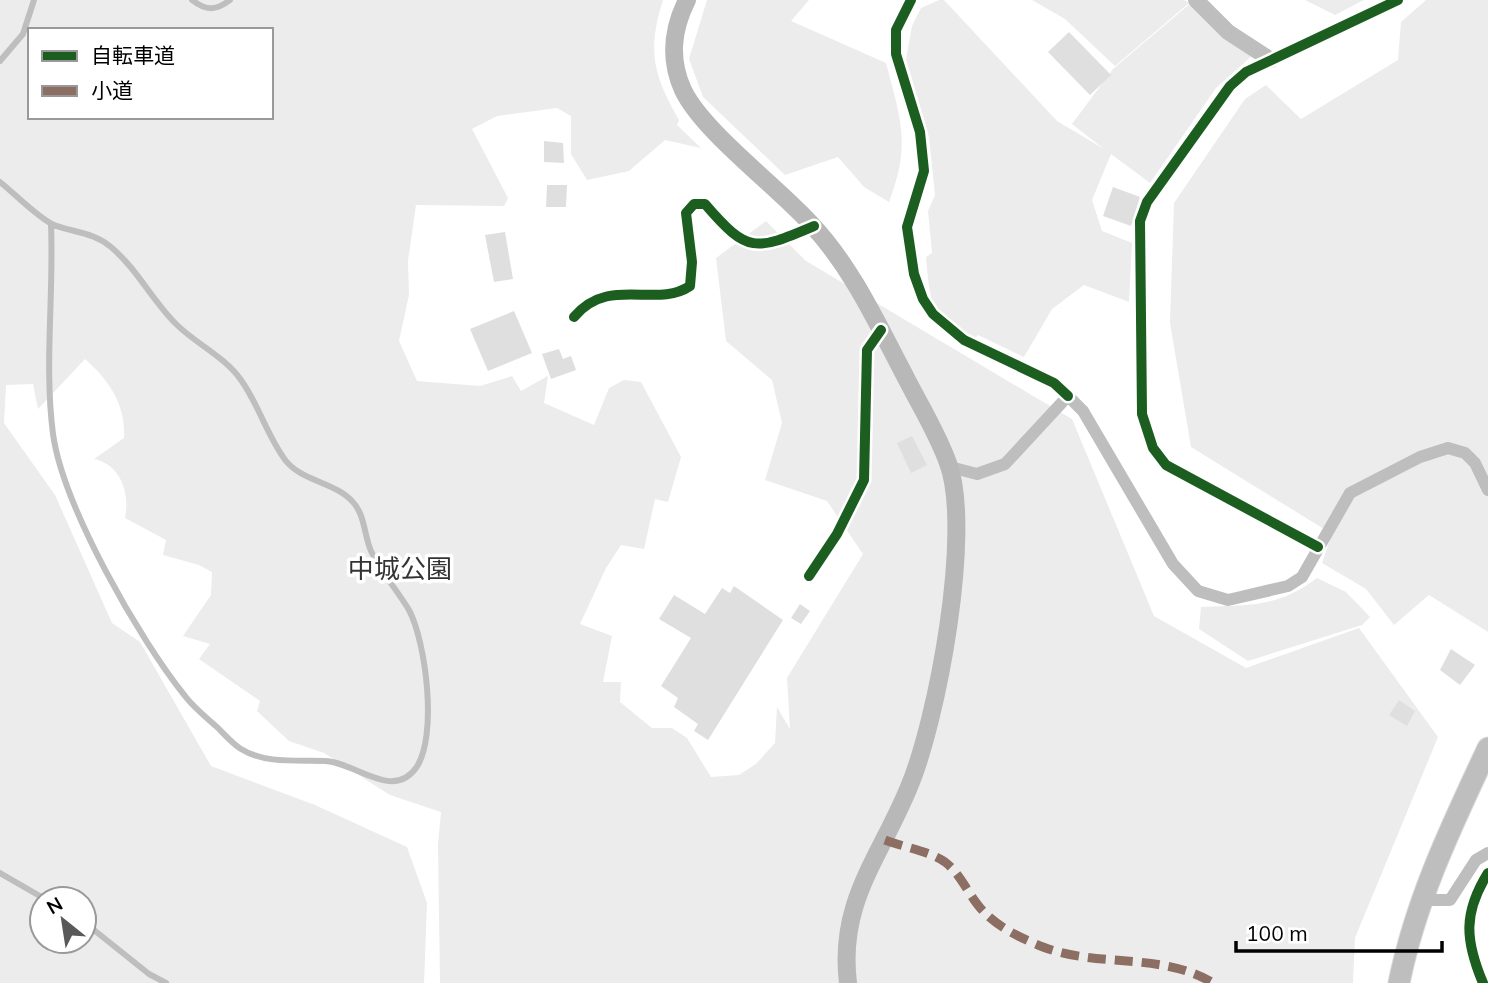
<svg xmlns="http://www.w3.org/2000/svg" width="1488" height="983" viewBox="0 0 1488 983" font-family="Mulish,'Noto Sans JP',sans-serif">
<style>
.green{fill:#ececec;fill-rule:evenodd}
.building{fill:#dfdfdf}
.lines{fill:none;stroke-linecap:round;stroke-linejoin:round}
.trunk-casing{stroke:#dbdbdb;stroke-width:23}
.service{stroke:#bebebe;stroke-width:6}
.minor{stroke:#bebebe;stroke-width:12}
.tertiary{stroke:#bebebe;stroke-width:16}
.secondary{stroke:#b8b8b8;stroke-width:18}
.trunk{stroke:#bebebe;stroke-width:21}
.quiet{stroke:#8d6e63;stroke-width:9;stroke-dasharray:18 9;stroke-linecap:butt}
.cycleway-casing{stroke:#fff;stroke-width:15}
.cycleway{stroke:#1b5e20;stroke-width:10}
.labels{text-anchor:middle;stroke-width:7;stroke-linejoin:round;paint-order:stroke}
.park-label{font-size:26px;fill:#333;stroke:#fff}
</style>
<rect width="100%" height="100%" fill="#fff"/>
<!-- green -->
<g class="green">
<path d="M0,0H663C647,51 653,74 679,120L677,125L701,148L665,140L629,171L587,180L571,154V116L557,108L497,116L472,129L508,198L504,206L416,205L408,261L409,295L399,341L417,381L480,386L512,376L521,391L548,376L544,403L594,425L609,388L624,380L641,382L681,457L668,502L655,499L644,549L621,545L606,568L580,624L612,636L603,682H621L620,702L652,728H672L687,738L711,777L739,775L756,764L775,743L777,707L790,729L787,678L863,554L827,501L765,480L782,423L772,380L726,341L716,258L766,221L806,261L1072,419L1154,616L1246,668L1359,628L1438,737L1355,938L1353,983H440L438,844L441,812L390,795L324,753L289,741L257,711L260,701L199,659L210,644L183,636L211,595L212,572L199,565L163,555L166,540L125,518C130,493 121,465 94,459L124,438C126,405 109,380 85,359L38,409L33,384L6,385L4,423L55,495L112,623L140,642L211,766L315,805L407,847L427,903L424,983H0ZM30,30H271V117H30ZM42,899H84V941H42Z"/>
<path d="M707,0H809L791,21L886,63C901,120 911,144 889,202L864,187L838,157L785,175L703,97L689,59Z"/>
<path d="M939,0H944L1057,121L1104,149L1072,124L1113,69L1192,2L1253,55L1216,88L1150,183L1111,154L1092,200L1102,231L1132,243L1129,302L1084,285L1052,309L1024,357L978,335L975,338C930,307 931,312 926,257L932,253L928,211L935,195L929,137L906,59L912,26L921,8Z"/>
<path d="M1032,0H1184L1189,3L1115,66L1065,19Z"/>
<path d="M1305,0H1364L1335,15Z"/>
<path d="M1426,0H1488V632L1429,595L1394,625L1366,589L1322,563L1332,534L1191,447L1170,323L1174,203L1245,99L1266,85L1301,119L1398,60L1401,22Z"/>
<path d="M1317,578L1346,592L1370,617L1362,625L1248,661L1199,629L1201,607C1249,605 1277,608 1317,578Z"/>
</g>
<!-- building -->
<g class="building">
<path d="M1069,32L1111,75L1090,95L1048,52Z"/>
<path d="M544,141L563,143L564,163L544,162Z"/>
<path d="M547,185H567L566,207H546Z"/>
<path d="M1113,187L1140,197L1131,226L1103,216Z"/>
<path d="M505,232L513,279L494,282L485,235Z"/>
<path d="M514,311L532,353L488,371L470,329Z"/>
<path d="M559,349L563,359L571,356L576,370L551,379L542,354Z"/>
<path d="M912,436L927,465L911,473L897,443Z"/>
<path d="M734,586L783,620L708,740L694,731L698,724L674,707L678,698L661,686L691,638L659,619L674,595L705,614L722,588L730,593Z"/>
<path d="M800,604L810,611L801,624L791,618Z"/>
<path d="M1451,649L1475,665L1460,685L1440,670Z"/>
<path d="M1399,700L1415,711L1407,726L1389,715Z"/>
</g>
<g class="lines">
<defs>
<path id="trunk" d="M1399,983C1416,899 1452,825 1488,748"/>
</defs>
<!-- trunk casing -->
<use href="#trunk" class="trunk-casing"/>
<!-- service -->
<g class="service">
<path d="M192,0C206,11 216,11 230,0"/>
<path d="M0,61L23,34L34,0"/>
<path d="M0,182C14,193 39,219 54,225C75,233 93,232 111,247C137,269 152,300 176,324C196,344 224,356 241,380C259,405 267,436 286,461C302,481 334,482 352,501C365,514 364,535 371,551C381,572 397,590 409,610C426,642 438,737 416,768C392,801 355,762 325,761C298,760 265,764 241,749C233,744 225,735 218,728C207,718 194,708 185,696C139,639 63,506 53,434C44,365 54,294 51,225"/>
<path d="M0,873L45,899"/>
<path d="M84,922L149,974L166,983"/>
</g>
<!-- minor -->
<g class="minor">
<path d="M911,0L896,30V54L920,132L924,171L907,227L914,274L923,299L933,314L964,340L1054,383L1068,396"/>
<path d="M574,317C609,275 656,309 690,286L692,262L686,213L694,204H705C748,254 755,251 814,226"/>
<path d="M950,467L977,474L1005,464L1068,396L1083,411L1173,564L1198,591L1228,600L1288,586L1302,577L1350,493L1420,457L1448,448L1465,453L1475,463L1488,490"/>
<path d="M1318,547L1166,465L1153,448L1142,414L1140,221L1147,202L1230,86L1246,72L1398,0"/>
<path d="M809,576L837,534L864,480L867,350L881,330"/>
<path d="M1420,900H1450L1476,860L1488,853"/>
<path d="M1483,983C1465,940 1463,913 1488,873"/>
</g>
<!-- tertiary -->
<path class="tertiary" d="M1196,0L1228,32L1271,60"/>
<!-- secondary -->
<path class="secondary" d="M687,0C672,30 669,59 683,90C703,132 778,187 812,225C852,268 877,323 904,374C919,404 937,432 948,463C973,530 937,721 909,787C880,858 838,902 848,983"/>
<!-- trunk -->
<use href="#trunk" class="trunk"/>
<!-- quiet -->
<path class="quiet" d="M885,840C903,847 929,851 945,862C962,875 969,897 984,912C999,928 1023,939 1043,947C1098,968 1162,952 1213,983"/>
<defs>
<g id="cycleway">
<path d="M911,0L896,30V54L920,132L924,171L907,227L914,274L923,299L933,314L964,340L1054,383L1068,396"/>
<path d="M574,317C609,275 656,309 690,286L692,262L686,213L694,204H705C748,254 755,251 814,226"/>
<path d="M1318,547L1166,465L1153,448L1142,414L1140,221L1147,202L1230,86L1246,72L1398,0"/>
<path d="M809,576L837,534L864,480L867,350L881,330"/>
<path d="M1483,983C1465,940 1463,913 1488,873"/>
</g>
</defs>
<!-- cycleway casing -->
<use href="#cycleway" class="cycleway-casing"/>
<!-- cycleway -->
<use href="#cycleway" class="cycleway"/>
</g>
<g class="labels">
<!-- park labels -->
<g class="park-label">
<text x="400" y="578">中城公園</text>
</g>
</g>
<!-- legend -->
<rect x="28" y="28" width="245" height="91" fill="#ffffff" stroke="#999999" stroke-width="2"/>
<rect x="42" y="51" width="35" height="10" fill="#1b5e20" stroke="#999999" stroke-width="2"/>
<text x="91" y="63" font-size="21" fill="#000000">自転車道</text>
<rect x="42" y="86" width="35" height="10" fill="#8d6e63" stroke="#999999" stroke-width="2"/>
<text x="91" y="98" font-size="21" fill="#000000">小道</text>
<!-- north arrow -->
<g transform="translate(63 920) rotate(330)"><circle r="33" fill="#ffffff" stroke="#999999" stroke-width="2"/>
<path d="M0-5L12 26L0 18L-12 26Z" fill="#595959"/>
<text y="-10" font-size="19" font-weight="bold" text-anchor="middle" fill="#000000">N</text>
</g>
<!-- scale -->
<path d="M1236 941v10h206v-10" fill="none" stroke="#000000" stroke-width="3.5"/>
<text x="1246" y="941" font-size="21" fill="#000000" stroke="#ffffff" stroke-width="5" paint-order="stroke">100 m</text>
</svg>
